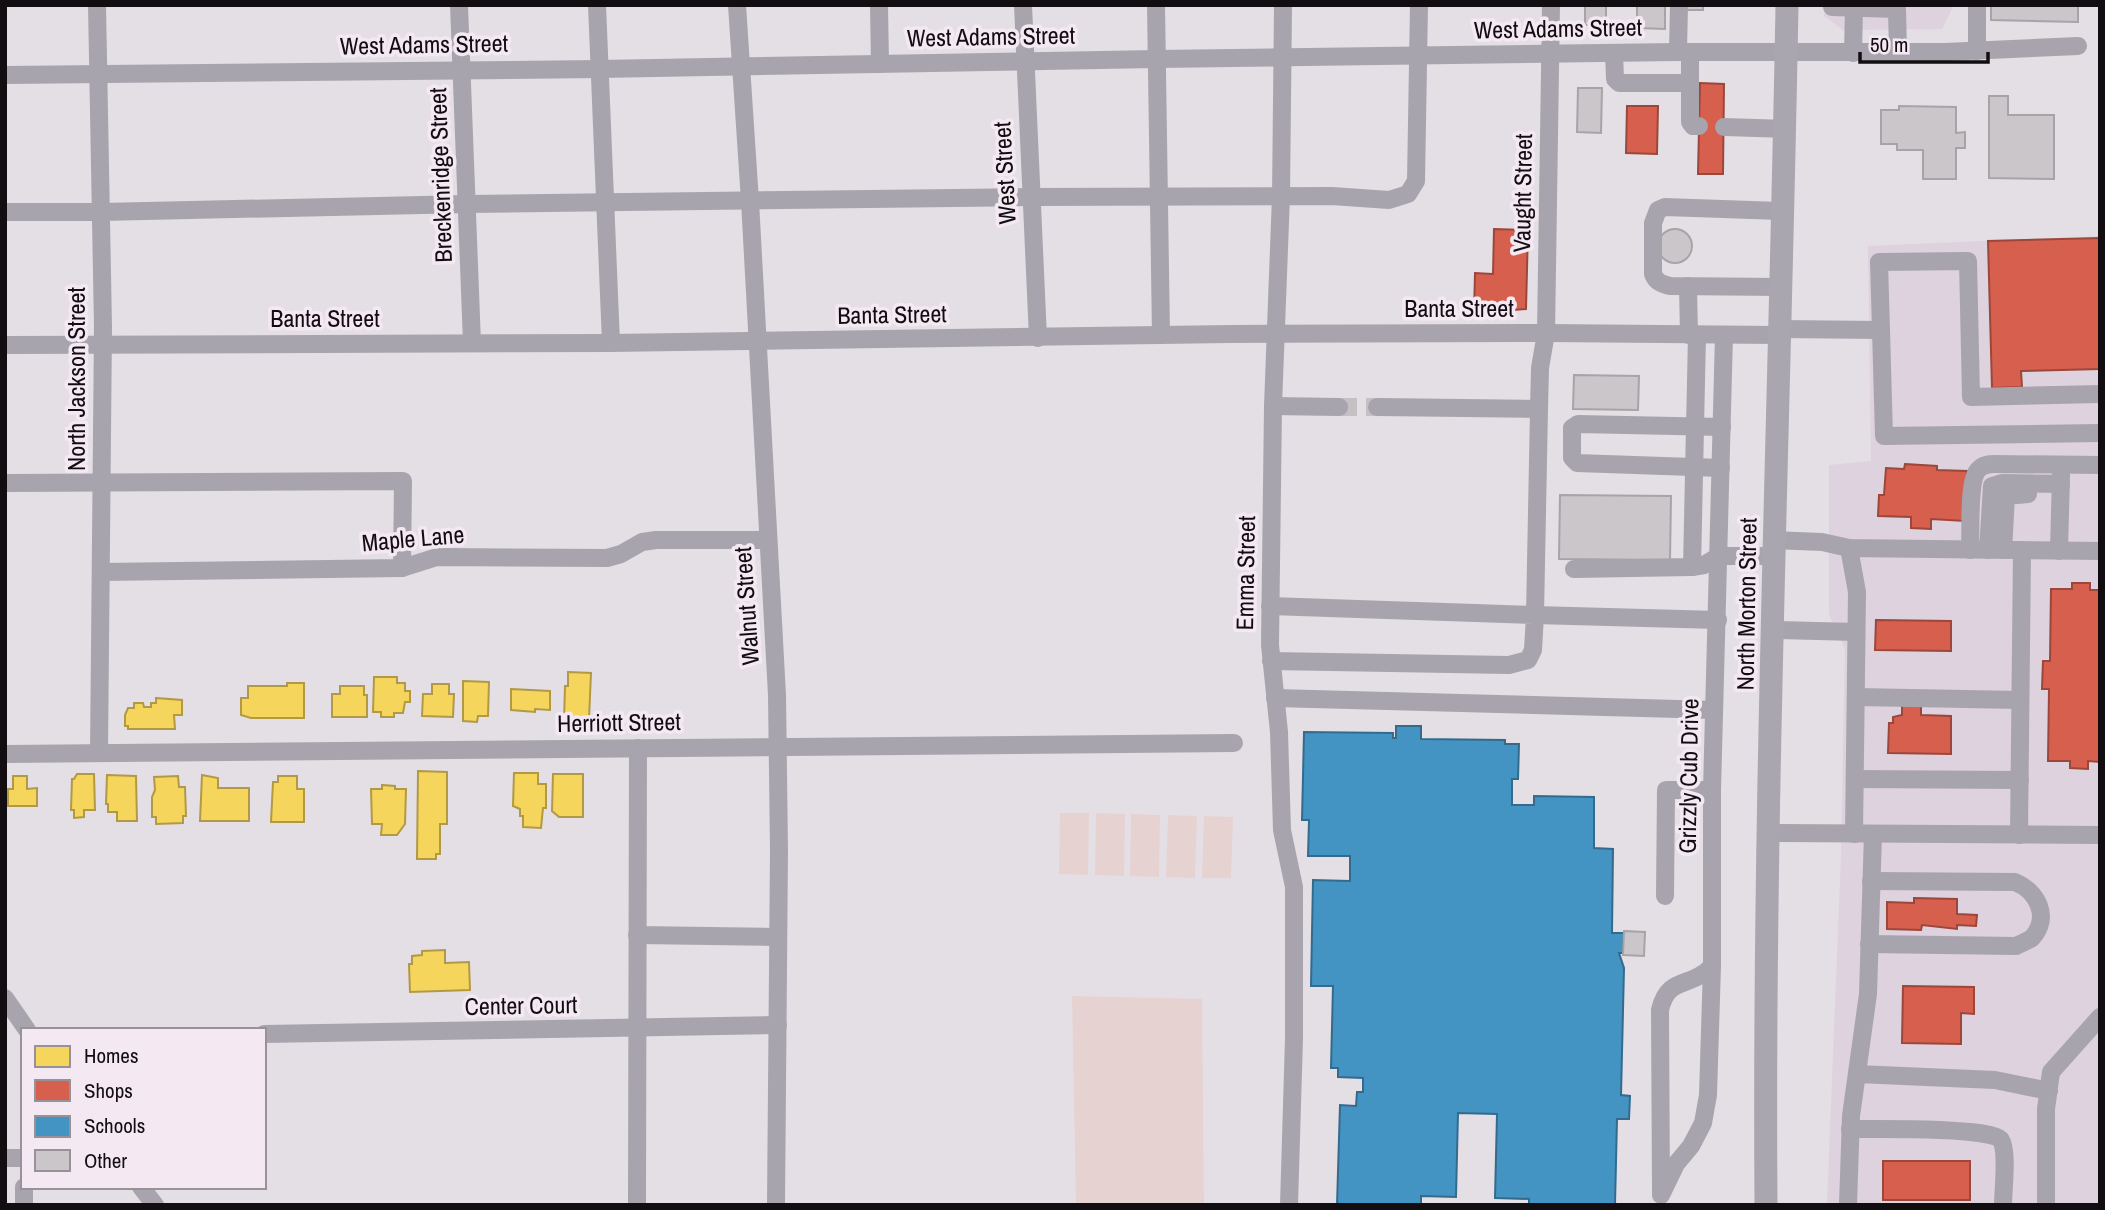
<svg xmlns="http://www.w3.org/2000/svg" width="2105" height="1210" viewBox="0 0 2105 1210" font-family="'Archivo Narrow',sans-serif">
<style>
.built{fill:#ddd2dd}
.green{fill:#e6d3d1}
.homes{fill:#f6d55c;stroke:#b19945;stroke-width:2}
.shops{fill:#d6604d;stroke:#9b473b;stroke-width:2}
.schools{fill:#4393c3;stroke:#346b8d;stroke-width:2}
.building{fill:#cbc6c9;stroke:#a8a3a6;stroke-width:2}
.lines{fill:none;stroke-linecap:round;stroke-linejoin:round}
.minor-tunnel{stroke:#c4c0c4;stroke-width:18;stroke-dasharray:18 9;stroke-linecap:butt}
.minor{stroke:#a8a4ad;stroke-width:18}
.major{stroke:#aaa6b0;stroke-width:23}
.labels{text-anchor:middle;stroke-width:7;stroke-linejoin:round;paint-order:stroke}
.street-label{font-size:24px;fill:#110d10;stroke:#f4e9f3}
</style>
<rect width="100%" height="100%" fill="#e4dfe4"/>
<!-- built -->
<g class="built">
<path d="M1824,5H1954L1942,29L1843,30L1824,16Z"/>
<path d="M2100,236V1205H1827L1841,856L1845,649L1829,614V465L1871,461L1868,246Z"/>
</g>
<!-- green -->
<g class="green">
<path d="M1060,813H1089L1088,875L1059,874Z"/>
<path d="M1096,813L1125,814L1124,876L1095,875Z"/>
<path d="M1131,814L1160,815L1159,877L1130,876Z"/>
<path d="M1168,815L1197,816L1195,878L1166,877Z"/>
<path d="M1204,816L1233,817L1231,878H1202Z"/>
<path d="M1072,996L1202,999L1204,1205H1076Z"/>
</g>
<!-- homes -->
<g class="homes">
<path d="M568,672L591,673L589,719L571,718V721H564L565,686H568Z"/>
<path d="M374,677H397V683H405V691H410V702H405L403,713H394V717H381V712H373Z"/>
<path d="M463,681L489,682L488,716H478L477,722L463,721Z"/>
<path d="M287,683H304V718H251L241,715V698H248V686H287Z"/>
<path d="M432,684H449V694H454L453,717L422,716L423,694H432Z"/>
<path d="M340,686H364V695H367V717H332V694H340Z"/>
<path d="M511,689L550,691V710L535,709V712L511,710Z"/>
<path d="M156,698L182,700V715H174L175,729H128V726H125V715L128,708H134V703H143L144,707H151V703H156Z"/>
<path d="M418,771L447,772V824H440V854H436V859H417Z"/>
<path d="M514,773H538V784H546V808H543L541,828L523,827V816H520V809L513,806Z"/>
<path d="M77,774H94L95,810H84V817L74,818V810H71L72,779H74Z"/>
<path d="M553,774H583V817H559L552,811Z"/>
<path d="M107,775L136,776L137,821H117V812H108V804H106Z"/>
<path d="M202,775L218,778V788H249V821H200Z"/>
<path d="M13,776H27V789L37,788V806H8V789H13Z"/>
<path d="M178,776L179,787H185L186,816H183V823L156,824V817H152V797L155,790L154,777Z"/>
<path d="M278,776H297V789H304V822H271L273,782H278Z"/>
<path d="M382,785L395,786V789H406L405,824L397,835H381L382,824H372L371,789H382Z"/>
<path d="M445,950V963L469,962L470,990L410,992L409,964H412V956L422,955V951Z"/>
</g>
<!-- shops -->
<g class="shops">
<path d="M1700,83L1724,84L1723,174H1698Z"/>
<path d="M1627,106H1658L1657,154L1626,153Z"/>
<path d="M1494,229L1528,230L1526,309L1474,313L1475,273L1493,274Z"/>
<path d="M2100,238V369L2021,371L2022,387L1992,388L1988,241Z"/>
<path d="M1905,464L1937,466V470L1967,471L1965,521L1931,519V529L1911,528V517L1878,516L1879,495H1884L1886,468L1904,469Z"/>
<path d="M2072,583H2090V590H2100V762L2088,761V769L2070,768V761H2048L2049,689H2042L2043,661H2050L2051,589H2072Z"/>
<path d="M1876,620L1951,621V651L1875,650Z"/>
<path d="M1902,705H1921V715L1951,716V754L1888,753L1889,723H1893V717L1902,715Z"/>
<path d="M1914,898L1957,899V914L1977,915L1976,926L1957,925V929L1922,925L1921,930L1887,929V902L1914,903Z"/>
<path d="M1903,986L1974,987V1014L1961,1013V1044L1902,1043Z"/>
<rect x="1883" y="1161" width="87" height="39"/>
</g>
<!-- schools -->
<path class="schools" d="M1396,726H1421V739L1505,740V744H1519L1518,779H1512V805H1534V796L1594,797V848L1613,849L1612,933H1624L1623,953H1619L1624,968L1621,1095L1630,1096L1629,1119H1617L1615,1205H1529V1199L1495,1198L1497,1114L1458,1113L1456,1197L1421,1196V1205H1337L1340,1105L1356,1106L1357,1092H1363V1078L1338,1077V1068H1331L1333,986H1311L1313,880L1350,881V856H1308L1309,820H1302L1304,732L1393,733V738H1396Z"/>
<!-- building -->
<g class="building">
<rect x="1585" y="5" width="21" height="20"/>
<path d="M1637,5H1665V29L1637,28Z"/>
<rect x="1682" y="5" width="21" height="5"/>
<path d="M1991,5H2078V22L1991,20Z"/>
<path d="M1578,88H1602L1601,133L1577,132Z"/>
<path d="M1989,96H2008V115H2054V179L1989,178Z"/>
<path d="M1899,106L1956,107V133L1965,132V148H1956V179H1923V150H1897V144H1881V110H1899Z"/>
<circle cx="1675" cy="246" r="17"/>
<path d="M1574,375L1639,376L1638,410L1573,409Z"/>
<path d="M1560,495L1671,496L1670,560L1559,559Z"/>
<path d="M1624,931L1645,932L1644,956L1623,955Z"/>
</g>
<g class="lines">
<!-- minor-tunnel -->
<path class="minor-tunnel" d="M1339,407H1377"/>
<!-- minor -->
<g class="minor">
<path d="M97,5L103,327L99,753"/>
<path d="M459,5L472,343"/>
<path d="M597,5L611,343"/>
<path d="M737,5L750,201L777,695L779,850L776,1205"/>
<path d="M879,5L880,64"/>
<path d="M1023,5L1038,338"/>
<path d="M1156,5L1161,335"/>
<path d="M1283,5L1281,196L1273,406L1270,645L1279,732L1282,830L1294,887V1038L1289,1205"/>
<path d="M1551,5L1546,333L1540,368L1539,409L1535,615L1718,620"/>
<path d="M1832,5V7L1897,9L1898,52"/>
<path d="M1977,51V5"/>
<path d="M1678,52L1679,5"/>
<path d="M1690,52V122L1693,126H1699"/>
<path d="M1614,53L1615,79L1619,83H1690"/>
<path d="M1853,53L1854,8"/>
<path d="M5,75L600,69L1157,59L1678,52H1945L2078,46"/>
<path d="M1724,127L1784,129"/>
<path d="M5,212H101L467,204L1030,197L1332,196L1389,200L1408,194L1416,181L1419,5"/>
<path d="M1688,286L1689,335"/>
<path d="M1780,287L1670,286C1662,284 1656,282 1653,274V223L1658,210L1665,207L1782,211"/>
<path d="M1779,329L1881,330L1884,436L2100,433"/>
<path d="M1881,330L1879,262L1968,261L1971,397L2100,394"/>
<path d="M5,345L611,343L1230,334L1546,333L1778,335"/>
<path d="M1273,406L1339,407"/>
<path d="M1377,407L1539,409"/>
<path d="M1721,468L1577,463L1572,458V428L1578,424L1722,427"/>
<path d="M5,483L403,481L402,568"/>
<path d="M1774,540L1822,542L1849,548L2100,551"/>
<path d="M1849,548L1857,592L1854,834"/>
<path d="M1970,550C1971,533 1968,481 1978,470C1982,465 1988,464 1994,464L2100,465"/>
<path d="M1988,550L1992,486L2002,483L2061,484"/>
<path d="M2003,550L2006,496L2028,494"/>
<path d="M2059,551L2061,475"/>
<path d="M1692,567L1697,335"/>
<path d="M1574,569L1692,567L1704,565L1719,556H1774"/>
<path d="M101,572L402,568L437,557L607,558L621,554L642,542L656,540H767"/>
<path d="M1270,606L1535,615L1533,650L1528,660L1509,665L1271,661"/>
<path d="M1773,630L1856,632"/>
<path d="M1856,697L2020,700"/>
<path d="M1275,698L1714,710"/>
<path d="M5,754L1234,743"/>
<path d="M1855,779L2020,780"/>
<path d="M1769,833L2100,835"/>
<path d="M2019,835L2022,550"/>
<path d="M1665,896L1666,790H1712"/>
<path d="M637,935L778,937"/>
<path d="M1869,944L2016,946C2021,943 2028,941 2032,938C2051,917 2037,891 2015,882L1871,881"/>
<path d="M5,998L27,1030"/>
<path d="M264,1034L778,1025"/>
<path d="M1857,1074L1995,1080L2049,1091"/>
<path d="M1850,1129C1871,1129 1994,1127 2001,1140C2008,1152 2003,1190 2003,1205"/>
<path d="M5,1158H23"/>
<path d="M24,1187V1205"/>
<path d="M141,1187L155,1205"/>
<path d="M1661,1191L1660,1010C1668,975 1691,989 1712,966"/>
<path d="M1661,1195L1676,1164L1691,1146L1703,1123L1708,1095L1712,966V790L1724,335"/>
<path d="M637,1205L638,748"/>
<path d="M1848,1205L1851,1116L1868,994L1873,834"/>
<path d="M2046,1205V1109L2051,1072L2100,1017"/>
</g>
<!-- major -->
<path class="major" d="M1766,1205C1763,805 1780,405 1787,5"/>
</g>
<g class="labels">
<!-- street labels -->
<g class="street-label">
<text transform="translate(1558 29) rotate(-1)" y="8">West Adams Street</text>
<text transform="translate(991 37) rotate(-1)" y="8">West Adams Street</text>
<text transform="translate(424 45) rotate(-1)" y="8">West Adams Street</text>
<text transform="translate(1005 173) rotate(-93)" y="8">West Street</text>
<text transform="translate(441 175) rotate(-92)" y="8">Breckenridge Street</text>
<text transform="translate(1523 193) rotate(-89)" y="8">Vaught Street</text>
<text x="1459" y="317">Banta Street</text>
<text transform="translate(892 315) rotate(-1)" y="8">Banta Street</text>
<text x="325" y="327">Banta Street</text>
<text transform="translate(77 379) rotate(-90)" y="8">North Jackson Street</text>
<text transform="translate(413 539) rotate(-5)" y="8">Maple Lane</text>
<text transform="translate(1246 573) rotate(-89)" y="8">Emma Street</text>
<text transform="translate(1747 604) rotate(-89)" y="8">North Morton Street</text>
<text transform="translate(747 606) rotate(-94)" y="8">Walnut Street</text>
<text transform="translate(619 723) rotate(-1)" y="8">Herriott Street</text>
<text transform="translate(1689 776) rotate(-89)" y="8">Grizzly Cub Drive</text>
<text transform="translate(521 1006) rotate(-1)" y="8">Center Court</text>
</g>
</g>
<!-- border -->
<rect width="2105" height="1210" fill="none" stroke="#110d10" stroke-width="14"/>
<!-- legend -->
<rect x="21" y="1028" width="245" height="161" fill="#f4e9f3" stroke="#999198" stroke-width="2"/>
<rect x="35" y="1046" width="35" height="21" fill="#f6d55c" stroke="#999198" stroke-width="2"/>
<text x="84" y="1063" font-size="21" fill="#110d10">Homes</text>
<rect x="35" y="1080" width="35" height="21" fill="#d6604d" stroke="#999198" stroke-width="2"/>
<text x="84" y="1098" font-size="21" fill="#110d10">Shops</text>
<rect x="35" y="1116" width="35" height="21" fill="#4393c3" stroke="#999198" stroke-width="2"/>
<text x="84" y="1133" font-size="21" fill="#110d10">Schools</text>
<rect x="35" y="1150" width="35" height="21" fill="#cbc6c9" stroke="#999198" stroke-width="2"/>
<text x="84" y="1168" font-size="21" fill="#110d10">Other</text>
<!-- scale -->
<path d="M1860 52v10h128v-10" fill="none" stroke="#110d10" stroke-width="3.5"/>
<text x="1870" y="52" font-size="21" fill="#110d10" stroke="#f4e9f3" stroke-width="5" paint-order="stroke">50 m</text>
</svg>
